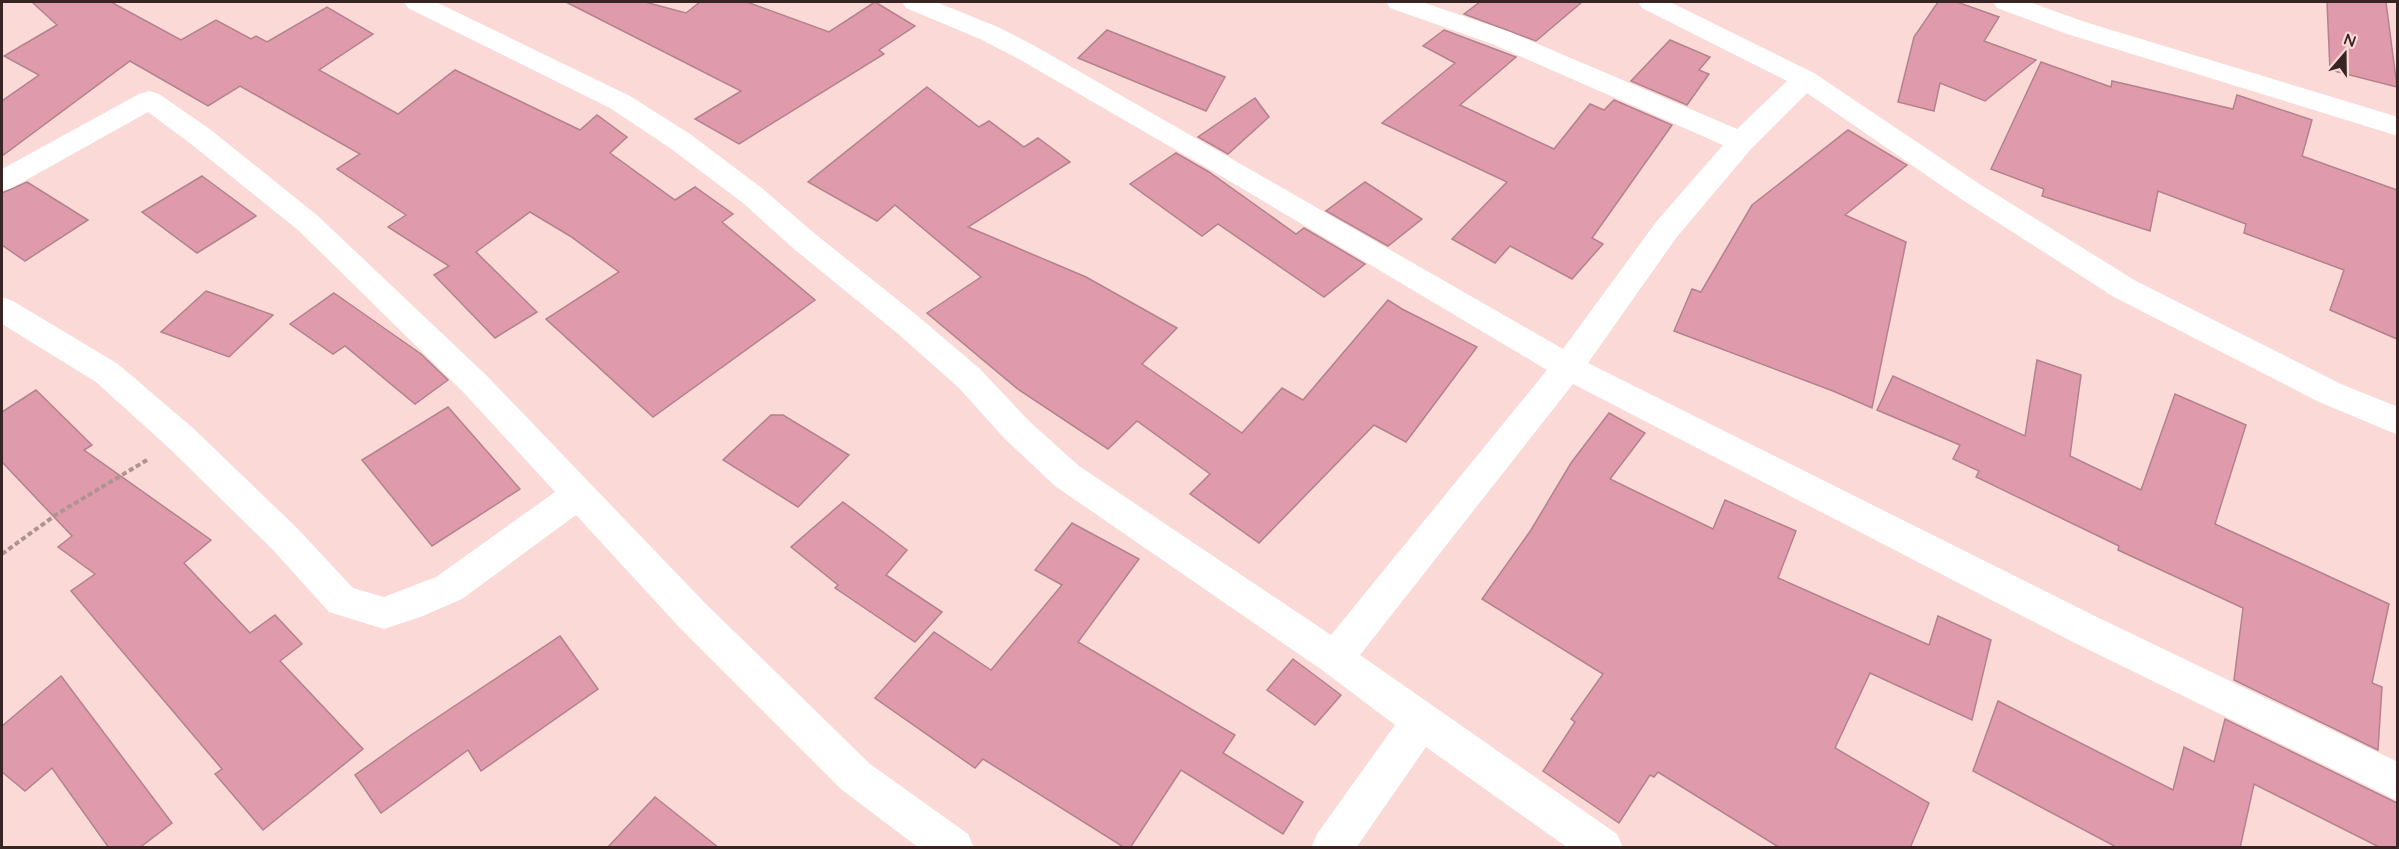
<svg xmlns="http://www.w3.org/2000/svg" width="2399" height="849" viewBox="0 0 2399 849" font-family="Quicksand,sans-serif">
<style>
.building{fill:#df9bab;stroke:#b3828e;stroke-width:1.5}
.lines{fill:none;stroke-linecap:round;stroke-linejoin:round}
.path{stroke:#af9391;stroke-width:4;stroke-dasharray:5 3;stroke-linecap:butt}
.minor{fill:#fff;fill-rule:evenodd}
</style>
<rect width="100%" height="100%" fill="#fad9d6"/>
<!-- building -->
<g class="building">
<path d="M32,2H111L181,40L216,20L251,39L256,36L267,42L327,7L373,34L319,70L398,114L455,70L580,130L597,115L627,137L610,153L675,200L695,187L733,214L722,222L815,300L653,417L546,319L619,272L570,236L530,212L476,252L537,312L495,338L434,275L449,266L388,227L406,215L337,169L360,154L240,86L208,106L130,61L2,156V101L39,75L4,56L57,25Z"/>
<path d="M566,2H645L686,13L700,2H747L829,32L875,2L915,26L879,50L884,54L739,144L695,119L741,91Z"/>
<path d="M1480,2H1582L1536,41L1464,14Z"/>
<path d="M1938,2H1957L1999,17L1984,41L2036,60L1985,101L1940,83L1934,111L1898,102L1914,37Z"/>
<path d="M2327,2H2386L2397,87L2330,70Z"/>
<path d="M1107,30L1225,77L1206,111L1078,58Z"/>
<path d="M1444,30L1516,57L1460,105L1554,149L1590,104L1604,110L1614,100L1672,125L1592,238L1603,244L1572,279L1510,246L1495,263L1452,239L1507,182L1382,123L1455,63L1423,46Z"/>
<path d="M1670,40L1710,57L1699,70L1709,74L1687,105L1631,81Z"/>
<path d="M2041,62L2111,87L2112,81L2233,109L2237,95L2312,120L2302,156L2397,190V339L2330,310L2344,270L2244,233L2246,224L2158,191L2150,231L2042,196L2044,189L1991,169Z"/>
<path d="M927,87L979,127L989,121L1024,147L1038,138L1070,162L968,227L1086,277L1177,328L1142,364L1242,433L1282,388L1303,400L1388,300L1402,309L1477,347L1406,442L1374,425L1259,543L1190,494L1210,474L1137,421L1108,449L1019,390L927,313L981,277L895,205L877,221L808,182Z"/>
<path d="M1255,98L1269,117L1228,154L1198,137Z"/>
<path d="M1848,130L1907,165L1845,215L1906,242L1872,408L1833,391L1674,331L1692,289L1701,292L1752,205Z"/>
<path d="M1176,153L1209,172L1296,234L1304,228L1365,264L1324,297L1218,224L1202,236L1130,184Z"/>
<path d="M202,176L256,216L197,253L142,212Z"/>
<path d="M27,182L88,220L25,261L2,245V193Z"/>
<path d="M1365,182L1422,219L1388,246L1326,211Z"/>
<path d="M206,291L273,315L229,357L161,332Z"/>
<path d="M334,293L421,354L448,380L415,404L345,346L333,354L290,324Z"/>
<path d="M2037,360L2081,375L2070,456L2141,490L2175,394L2246,425L2215,524L2389,604L2372,683L2382,687L2378,750L2234,680L2243,608L2118,550L2119,546L1976,477L1979,471L1953,459L1960,445L1877,410L1893,376L2025,436Z"/>
<path d="M36,390L92,445L84,450L211,540L184,563L250,633L275,615L302,644L280,661L363,749L263,830L215,774L222,769L71,591L95,574L58,547L72,536L2,462V412Z"/>
<path d="M448,407L520,489L432,546L362,460Z"/>
<path d="M1609,413L1645,433L1610,479L1713,529L1725,500L1796,531L1778,578L1929,645L1938,616L1991,640L1972,720L1870,673L1835,748L1929,803L1910,848H1780L1658,772L1654,777L1650,775L1619,823L1543,771L1575,722L1571,719L1603,674L1482,599L1531,530L1571,463Z"/>
<path d="M771,415H783L849,455L798,507L723,460Z"/>
<path d="M843,502L907,550L886,575L942,612L915,642L835,588L838,585L791,547Z"/>
<path d="M1072,523L1139,559L1078,642L1235,735L1223,753L1303,802L1283,834L1181,770L1130,848H1125L983,759L975,768L875,698L934,632L991,670L1062,585L1035,570Z"/>
<path d="M560,636L598,689L481,771L468,750L381,813L355,775L411,735Z"/>
<path d="M1293,659L1341,695L1315,725L1267,690Z"/>
<path d="M61,676L172,823L139,848H109L52,768L25,791L2,772V726Z"/>
<path d="M1998,701L2173,790L2184,747L2214,762L2225,719L2397,803V848H2381L2254,784L2240,848H2118L1973,771Z"/>
<path d="M655,797L719,848H607Z"/>
</g>
<g class="lines">
<!-- path -->
<path class="path" d="M2,554L57,514L147,460"/>
<!-- minor -->
<g class="minor">
<path d="M404,2H436L630,96L690,134L763,189L814,233L919,317L980,369L1029,421L1079,466L1331,635L1547,370L1221,176L1017,58L980,39L906,8L902,2H936L998,27L1035,46L1563,349L1656,222L1723,145L1492,44L1390,8L1386,2H1422L1510,32L1737,129L1787,81L1642,8L1638,2H1670L1814,73L1981,185L2136,281L2341,384L2398,407V435L2319,402L2114,297L1961,199L1807,93L1751,149L1676,238L1588,363L2097,617L2398,762V801L2071,641L1573,384L1360,655L1617,834L1623,848H1568L1426,747L1356,848H1311L1317,834L1395,725L1322,670L1055,486L1005,439L958,387L897,333L794,249L743,203L670,148L610,108L408,8Z"/>
<path d="M1993,2H2029L2085,22L2398,117V136L2067,34L1997,8Z"/>
<path d="M149,91L159,94L211,130L318,216L487,376L705,603L870,764L968,834L974,848H919L842,790L679,627L576,515L462,599L423,616L384,629L329,612L273,550L170,449L96,382L2,324V297L13,301L118,364L194,429L297,528L353,588L384,597L436,577L555,492L465,394L298,230L191,144L148,112L12,188L2,191V169L139,94Z"/>
</g>
</g>
<!-- border -->
<rect width="2399" height="849" fill="none" stroke="#382422" stroke-width="6"/>
<!-- north arrow -->
<g transform="translate(2345 54) rotate(20)" stroke="#fad9d6" stroke-width="4.5" paint-order="stroke">
<path d="M0-4.5L10 22L0 15L-10 22Z" fill="#382422"/>
<text y="-9" font-size="16" font-weight="bold" text-anchor="middle" fill="#382422">N</text>
</g>
</svg>
